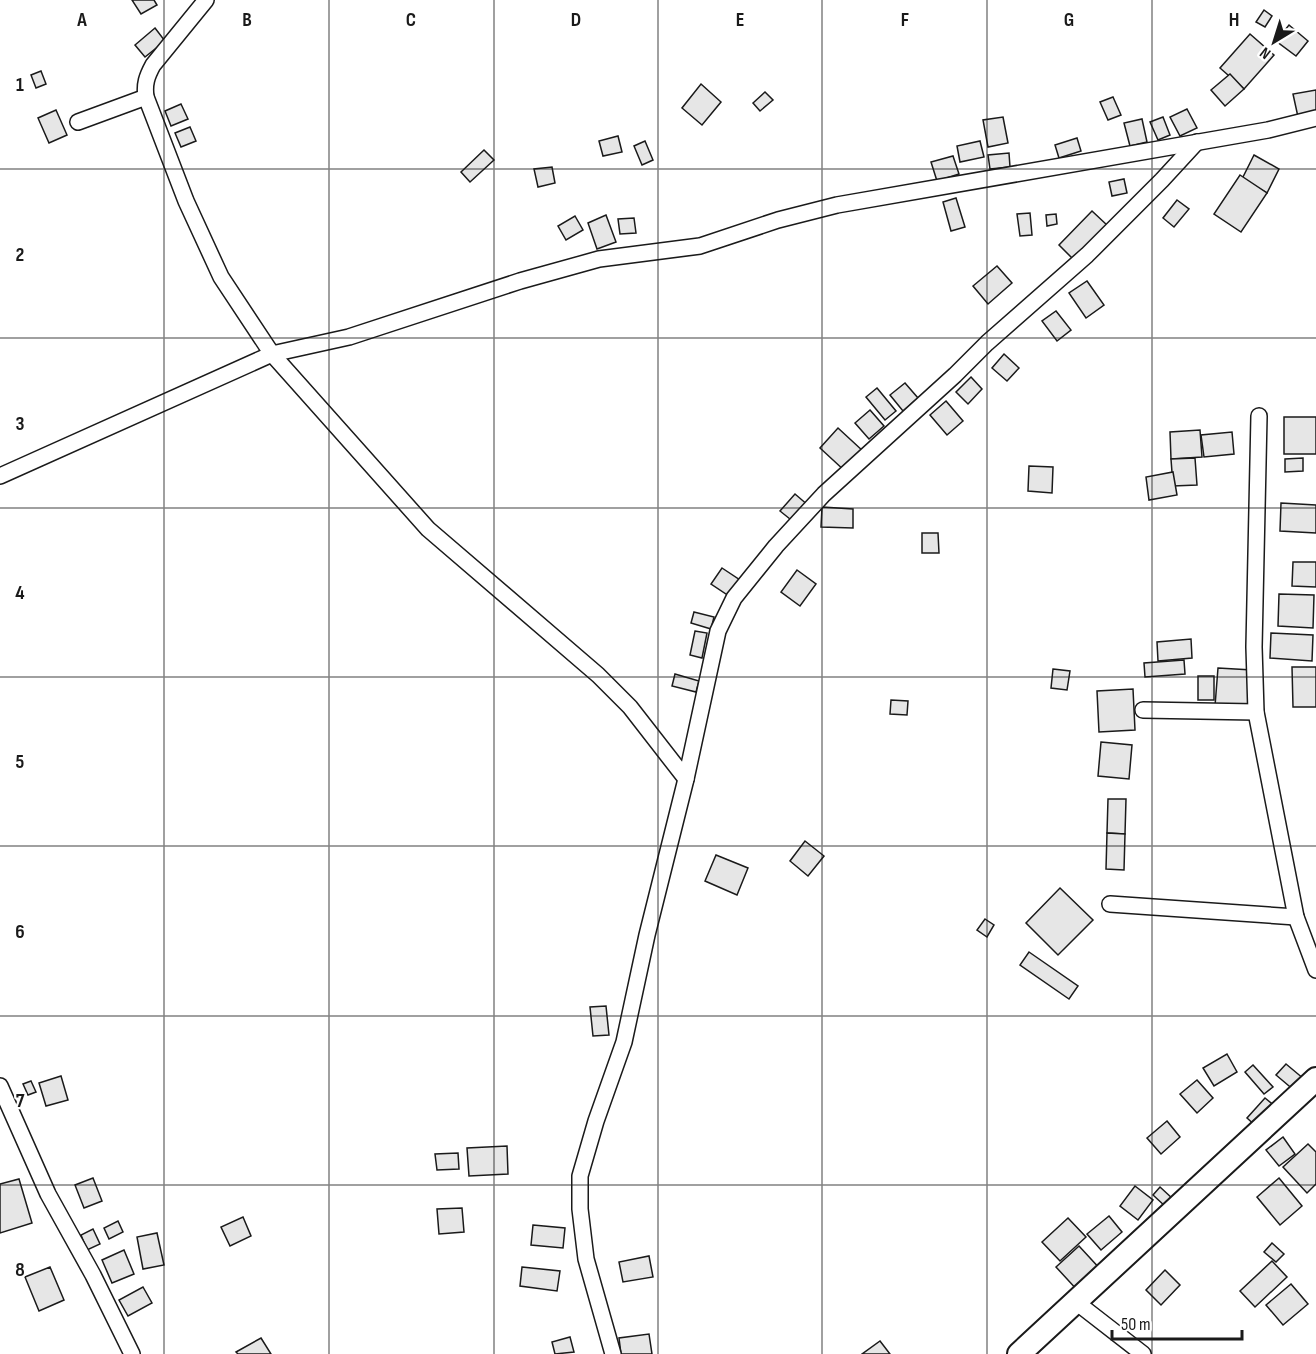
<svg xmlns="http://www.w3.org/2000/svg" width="1316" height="1354" viewBox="0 0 1316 1354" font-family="'Sofia Sans Condensed',sans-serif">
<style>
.building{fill:#e6e6e6;stroke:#1a1a1a;stroke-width:1.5}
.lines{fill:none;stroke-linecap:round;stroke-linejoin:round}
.street-casing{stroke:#1a1a1a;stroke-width:18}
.secondary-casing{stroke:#1a1a1a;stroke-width:26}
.street{stroke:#fff;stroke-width:15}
.secondary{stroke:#fff;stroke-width:22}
.grid{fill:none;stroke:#1a1a1a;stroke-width:1.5;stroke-opacity:0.55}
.grid-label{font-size:20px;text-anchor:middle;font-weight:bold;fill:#1a1a1a;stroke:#fff;stroke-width:4.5;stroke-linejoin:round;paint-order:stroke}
</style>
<rect width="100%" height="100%" fill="#fff"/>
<!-- building -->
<g class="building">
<path d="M132,0H154L157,5L141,14Z"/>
<path d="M1264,10L1272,16L1265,27L1256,22Z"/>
<path d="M1289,25L1308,41L1296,56L1276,41Z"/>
<path d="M155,28L165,41L145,57L135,45Z"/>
<path d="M1250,34L1274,55L1244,89L1220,68Z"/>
<path d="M41,71L46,84L36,88L31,75Z"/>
<path d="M1230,74L1244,89L1225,106L1211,90Z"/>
<path d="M701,84L721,102L702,125L682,108Z"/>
<path d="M1316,90V114L1298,117L1293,94Z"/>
<path d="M765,92L773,100L760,111L753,103Z"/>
<path d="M1113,97L1121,115L1108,120L1100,102Z"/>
<path d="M181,104L188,119L171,126L165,111Z"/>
<path d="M1187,109L1197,128L1180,136L1170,117Z"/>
<path d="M56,110L67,135L49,143L38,118Z"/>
<path d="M1003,117L1008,143L988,147L983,120Z"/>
<path d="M1163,117L1170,135L1158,140L1150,122Z"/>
<path d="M1142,119L1147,142L1130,146L1124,123Z"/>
<path d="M190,127L196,141L181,147L175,133Z"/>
<path d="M618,136L622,152L603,156L599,141Z"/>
<path d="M1077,138L1081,151L1059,158L1055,145Z"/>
<path d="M645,141L653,160L642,165L634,146Z"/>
<path d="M980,141L984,157L960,162L957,146Z"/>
<path d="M484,150L494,160L470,182L461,172Z"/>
<path d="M1009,153L1010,167L990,169L988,155Z"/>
<path d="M1254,155L1279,169L1267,193L1242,179Z"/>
<path d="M953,156L959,174L937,181L931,162Z"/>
<path d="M552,167L555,183L538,187L534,169Z"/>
<path d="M1240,175L1267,193L1241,232L1214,214Z"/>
<path d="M1124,179L1127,193L1112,196L1109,182Z"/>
<path d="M956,198L965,227L951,231L943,202Z"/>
<path d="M1177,200L1189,209L1174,227L1163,218Z"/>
<path d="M1092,211L1108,226L1075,261L1059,245Z"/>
<path d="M1030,213L1032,235L1020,236L1017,214Z"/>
<path d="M1056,214L1057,224L1047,226L1046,215Z"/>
<path d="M606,215L616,242L597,249L588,223Z"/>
<path d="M575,216L583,230L566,240L558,226Z"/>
<path d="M634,218L636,233L620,234L618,219Z"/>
<path d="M997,266L1012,283L988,304L973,286Z"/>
<path d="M1087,281L1104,305L1086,318L1069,293Z"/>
<path d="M1056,311L1071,330L1057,341L1042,321Z"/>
<path d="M1004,354L1019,368L1007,381L992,368Z"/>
<path d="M971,377L982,389L968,404L956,392Z"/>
<path d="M905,383L918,398L903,411L890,395Z"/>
<path d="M877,388L896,411L885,420L866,397Z"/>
<path d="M946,401L963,421L947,435L930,415Z"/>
<path d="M870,410L884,426L869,439L855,423Z"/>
<rect x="1284" y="417" width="32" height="37"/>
<path d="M838,428L864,452L846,472L820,448Z"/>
<path d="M1200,430L1202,457L1171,459L1170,432Z"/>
<path d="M1232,432L1234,454L1204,457L1201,435Z"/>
<path d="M1195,458L1197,485L1173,486L1171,459Z"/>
<path d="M1303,458V471L1285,472V459Z"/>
<path d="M1029,466L1053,467L1052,493L1028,491Z"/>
<path d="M1173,472L1177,495L1149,500L1146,477Z"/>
<path d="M795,494L809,506L795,523L780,511Z"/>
<path d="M1281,503L1316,505V533L1280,531Z"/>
<path d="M822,507L853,509V528L821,527Z"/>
<path d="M922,533H938L939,553H922Z"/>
<path d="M1293,562H1316V587L1292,586Z"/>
<path d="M722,568L740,580L729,596L711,584Z"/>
<path d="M797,570L816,584L800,606L781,592Z"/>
<path d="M1279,594L1314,595L1313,628L1278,626Z"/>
<path d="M694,612L714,617L711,629L691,623Z"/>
<path d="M695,631L707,633L702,658L690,655Z"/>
<path d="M1271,633L1313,635L1312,661L1270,658Z"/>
<path d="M1191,639L1192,658L1158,661L1157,642Z"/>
<path d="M1184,660L1185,674L1145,677L1144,663Z"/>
<path d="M1292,667H1316V707H1293Z"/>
<path d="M1218,668L1252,670L1249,709L1215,706Z"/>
<path d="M1053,669L1070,671L1067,690L1051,688Z"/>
<path d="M675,674L699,681L696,692L672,686Z"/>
<rect x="1198" y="676" width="16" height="24"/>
<path d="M1133,689L1135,730L1099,732L1097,691Z"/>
<path d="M891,700L908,701L907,715L890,714Z"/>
<path d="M1101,742L1132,745L1129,779L1098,776Z"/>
<path d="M1108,799H1126L1125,834L1107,833Z"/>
<path d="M1107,833L1125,834L1124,870L1106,869Z"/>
<path d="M805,841L824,856L808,876L790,861Z"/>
<path d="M716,855L748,868L737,895L705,881Z"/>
<path d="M1060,888L1093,920L1058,955L1026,923Z"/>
<path d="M985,919L994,925L987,937L977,930Z"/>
<path d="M1029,952L1078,986L1069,999L1020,965Z"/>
<path d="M606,1006L609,1035L593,1036L590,1007Z"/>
<path d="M1227,1054L1237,1072L1214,1086L1203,1068Z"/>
<path d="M1286,1064L1304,1079L1295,1091L1276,1075Z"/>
<path d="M1253,1065L1273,1087L1264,1094L1245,1072Z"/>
<path d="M61,1076L68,1100L46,1106L39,1083Z"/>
<path d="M1197,1080L1213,1098L1197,1113L1180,1094Z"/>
<path d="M31,1081L36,1092L28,1095L23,1084Z"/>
<path d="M1265,1098L1276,1107L1257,1127L1247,1118Z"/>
<path d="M1167,1121L1180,1137L1161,1154L1147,1138Z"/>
<path d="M1283,1137L1295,1154L1279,1166L1266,1150Z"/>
<path d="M1308,1144L1316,1152V1184L1307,1193L1283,1167Z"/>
<path d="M507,1146L508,1174L469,1176L467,1148Z"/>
<path d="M458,1153L459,1169L437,1170L435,1154Z"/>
<path d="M93,1178L102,1201L84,1208L75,1185Z"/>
<path d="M1279,1178L1302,1206L1280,1225L1257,1197Z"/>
<path d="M19,1179L32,1223L0,1233V1184Z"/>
<path d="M1135,1186L1153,1200L1138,1220L1120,1206Z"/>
<path d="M1160,1187L1173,1199L1166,1207L1153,1195Z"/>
<path d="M462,1208L464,1232L439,1234L437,1209Z"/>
<path d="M1109,1216L1122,1232L1101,1250L1087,1234Z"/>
<path d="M243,1217L251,1236L230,1246L221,1227Z"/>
<path d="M1068,1218L1086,1237L1060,1261L1042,1242Z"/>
<path d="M118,1221L123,1232L109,1239L104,1228Z"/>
<path d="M533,1225L565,1228L563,1248L531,1245Z"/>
<path d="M93,1229L100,1244L87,1250L81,1235Z"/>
<path d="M157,1233L164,1265L143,1269L137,1237Z"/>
<path d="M1272,1243L1284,1254L1276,1262L1264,1252Z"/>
<path d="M1079,1246L1102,1271L1079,1292L1056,1267Z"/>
<path d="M124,1250L134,1274L112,1283L102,1260Z"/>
<path d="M649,1256L653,1277L623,1282L619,1262Z"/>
<path d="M1272,1261L1287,1277L1255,1307L1240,1291Z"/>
<path d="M50,1267L64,1300L39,1311L25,1277Z"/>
<path d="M522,1267L560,1271L557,1291L520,1286Z"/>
<path d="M1165,1270L1180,1285L1161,1305L1146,1290Z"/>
<path d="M1291,1284L1308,1304L1283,1325L1266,1305Z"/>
<path d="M143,1287L152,1303L128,1316L119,1300Z"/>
<path d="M649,1334L652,1354H621L619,1338Z"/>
<path d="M570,1337L574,1352L555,1354L552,1342Z"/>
<path d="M261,1338L271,1354H238L236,1352Z"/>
<path d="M880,1341L890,1354H862Z"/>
</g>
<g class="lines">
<defs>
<g id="street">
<path d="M206,0L153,65C147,76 144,84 146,97L186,201L221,277L272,354L428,529L598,675L630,707L686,779"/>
<path d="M78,122L146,97"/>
<path d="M1259,416L1254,647L1256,712L1296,917L1316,970"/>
<path d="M0,476L272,354L349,337L520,281L599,259L700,246L778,220L837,205L1268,130L1316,118"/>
<path d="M1143,710L1256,712"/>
<path d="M1110,904L1296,917"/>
<path d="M0,1086L48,1194L93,1275L132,1354"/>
<path d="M1076,1302L1143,1354"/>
<path d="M613,1354L586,1259L580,1209V1176L596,1121L624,1042L647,935L686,779L718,631L734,598L776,546L824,494L955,375L987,343L1087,255L1162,180L1197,142"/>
</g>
<path id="secondary" d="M1019,1354L1316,1079"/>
</defs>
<!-- street casing -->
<use href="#street" class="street-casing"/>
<!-- secondary casing -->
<use href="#secondary" class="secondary-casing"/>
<!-- street -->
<use href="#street" class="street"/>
<!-- secondary -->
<use href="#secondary" class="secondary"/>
</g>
<!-- grid -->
<path class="grid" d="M164,0V1354M329,0V1354M494,0V1354M658,0V1354M822,0V1354M987,0V1354M1152,0V1354M0,169H1316M0,338H1316M0,508H1316M0,677H1316M0,846H1316M0,1016H1316M0,1185H1316"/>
<g class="grid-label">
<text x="82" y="26">A</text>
<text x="247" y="26">B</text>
<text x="411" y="26">C</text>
<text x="576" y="26">D</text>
<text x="740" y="26">E</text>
<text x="905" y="26">F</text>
<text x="1069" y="26">G</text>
<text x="1234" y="26">H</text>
<text x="20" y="91">1</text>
<text x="20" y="261">2</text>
<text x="20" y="430">3</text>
<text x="20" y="599">4</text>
<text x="20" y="768">5</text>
<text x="20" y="938">6</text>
<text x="20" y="1107">7</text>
<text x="20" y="1276">8</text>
</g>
<!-- north arrow -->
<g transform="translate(1274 42) rotate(218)" stroke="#ffffff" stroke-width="4.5" paint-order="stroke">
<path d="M0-4.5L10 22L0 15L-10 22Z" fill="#1a1a1a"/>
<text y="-9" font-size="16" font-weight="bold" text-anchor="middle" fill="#1a1a1a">N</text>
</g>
<!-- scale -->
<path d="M1112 1330v9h130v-9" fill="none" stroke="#1a1a1a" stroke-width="3"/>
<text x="1121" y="1330" font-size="18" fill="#1a1a1a" stroke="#ffffff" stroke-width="4.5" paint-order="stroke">50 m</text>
</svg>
